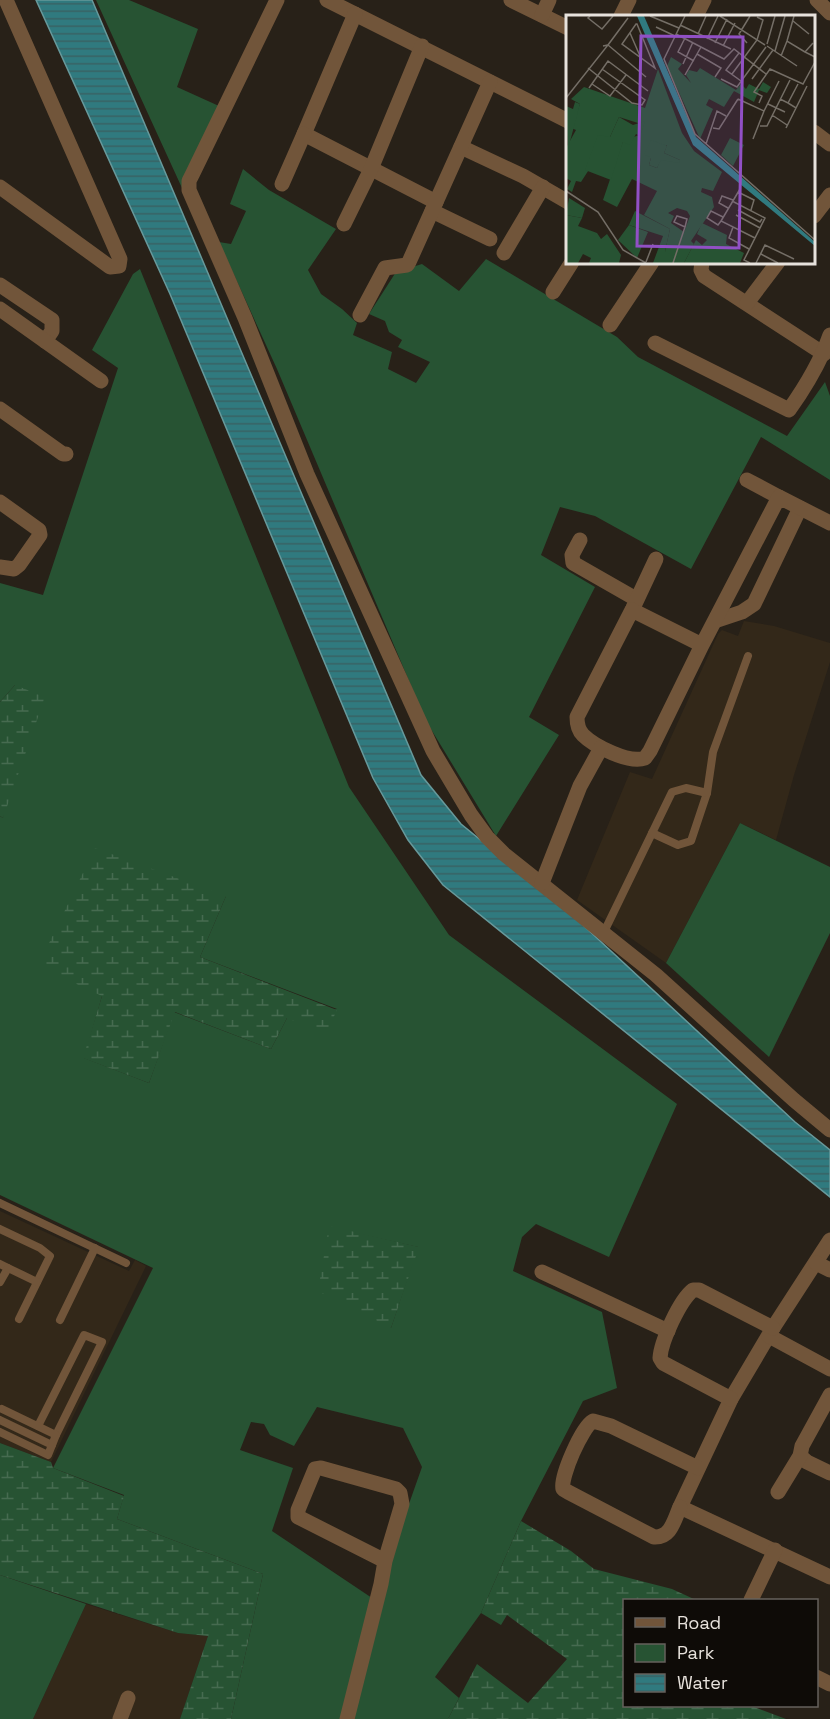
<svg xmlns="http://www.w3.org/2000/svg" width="830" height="1719" viewBox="0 0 830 1719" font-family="'Space Grotesk',sans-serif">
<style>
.built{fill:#332819}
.green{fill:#275333;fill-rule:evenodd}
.wetland{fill:url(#wetland-marsh)}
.water{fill:url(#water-rules);stroke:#67999b;stroke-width:1.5}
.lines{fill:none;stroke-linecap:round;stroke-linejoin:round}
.service{stroke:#71553a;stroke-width:8}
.minor{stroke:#71553a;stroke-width:15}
.inset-road{fill:none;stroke:#746e66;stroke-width:1.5}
.view{fill:#9150c5;fill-opacity:0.15;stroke:#9150c5;stroke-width:3}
.inset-edge{fill:none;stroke:#e7e2dc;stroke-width:3}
</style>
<defs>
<pattern id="wetland-marsh" width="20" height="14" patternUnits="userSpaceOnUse" patternTransform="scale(1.5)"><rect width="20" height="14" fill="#275333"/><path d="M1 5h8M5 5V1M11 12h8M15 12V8" fill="none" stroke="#466b50"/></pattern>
<pattern id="water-rules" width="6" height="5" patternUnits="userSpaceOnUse" patternTransform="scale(1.5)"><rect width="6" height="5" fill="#307a7f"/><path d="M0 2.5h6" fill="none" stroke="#396264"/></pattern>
</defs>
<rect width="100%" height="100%" fill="#282118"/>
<!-- built -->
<g class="built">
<path d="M744,621L774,626L830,643V662L794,775L776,840L740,823L666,963L577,900L630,772L652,779L718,634L722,630L738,636Z"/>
<path d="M0,1211L129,1271L135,1260L146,1266L51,1462L0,1443Z"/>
<path d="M86,1604L178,1633L208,1636L180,1719H33Z"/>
</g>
<!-- green -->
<g class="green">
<path d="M96,0H129L198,29L177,87L219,106L182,188Z"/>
<path d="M243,169L269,190L336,229L308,270L321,294L342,309L357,323L353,335L392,352L388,369L416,383L430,362L398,347L402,340L389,332L385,321L369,314L396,272L422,264L459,291L486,259L617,337L638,357L787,436L825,382L830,396V480L761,437L691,569L595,516L560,507L541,555L595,587L529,717L559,735L496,836L426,721L277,369L219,242L231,244L246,211L230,204Z"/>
<path d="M140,269L349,787L449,935L677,1104L609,1257L536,1224L522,1237L513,1271L602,1312L617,1388L583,1401L521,1521L481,1613L435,1677L459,1698L448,1719H231L263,1574L117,1519L124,1495L53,1468L153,1268L0,1195V816L3,818L15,685L0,702V583L43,595L118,368L92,350L133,274ZM226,896L200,957L337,1009L287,1018L271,1049L174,1012L149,1083L84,1058L102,996ZM329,1227L418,1247L391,1328ZM317,1407L403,1428L422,1467L375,1600L272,1531L293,1468L240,1450L251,1422L264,1424L270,1435L294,1446Z"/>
<path d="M740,823L830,867V933L769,1057L666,963Z"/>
<path d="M0,1575L86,1604L33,1719H0Z"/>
</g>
<!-- wetland -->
<g class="wetland">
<path d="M15,685L45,697L3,818L0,816V702Z"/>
<path d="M95,848L226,896L200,957L337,1010L326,1033L287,1018L271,1049L175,1012L149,1083L83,1058L102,996L38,966Z"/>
<path d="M329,1226L419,1247L391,1328L318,1291Z"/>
<path d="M0,1443L51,1462L53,1468L124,1496L117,1519L263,1574L231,1719H180L208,1636L178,1633L0,1575Z"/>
<path d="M521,1521L571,1551L594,1569L672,1589L696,1600H624V1706H751L786,1719H448L477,1664L528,1703L567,1659L507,1615L501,1625L481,1613Z"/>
</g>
<!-- water -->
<path class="water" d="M36,0H92L421,775L461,824L569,912L795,1122L830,1150V1197L443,885L408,840L373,778L170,294Z"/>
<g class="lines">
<!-- service -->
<g class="service">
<path d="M652,833L678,845L691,841L707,793"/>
<path d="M604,932L672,792L686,788L707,793L713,752L748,656"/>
<path d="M0,1203L126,1263"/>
<path d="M0,1229L40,1248L50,1256L19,1319"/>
<path d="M0,1264L8,1268L0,1282"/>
<path d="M8,1268L37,1282"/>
<path d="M60,1320L95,1248"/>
<path d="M0,1420L52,1445"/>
<path d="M38,1426L84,1335L102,1342L56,1435"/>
<path d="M0,1432L48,1455L56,1435L2,1409"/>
</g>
<!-- minor -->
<g class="minor">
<path d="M277,0L193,173L189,181V190L245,318L307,474L433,751L471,815L487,837L504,854L656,975L794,1100L830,1130"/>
<path d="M327,0L568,121"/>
<path d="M511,0L568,28"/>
<path d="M817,0L830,13"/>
<path d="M355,14L304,134L436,202"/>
<path d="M542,15L549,0"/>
<path d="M621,16L629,0"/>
<path d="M696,16L704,0"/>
<path d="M814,132L830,144"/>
<path d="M461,147L523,176L568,202"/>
<path d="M282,184L304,134"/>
<path d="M0,187L110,267L119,266L120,259L6,0"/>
<path d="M432,211L490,239"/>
<path d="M814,216L830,195"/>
<path d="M344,224L371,169L422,46"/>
<path d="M504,253L543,187"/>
<path d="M702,262L701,270L704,276L824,354"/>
<path d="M0,285L52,320V331L45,341"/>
<path d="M553,292L572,262"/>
<path d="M747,303L778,262"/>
<path d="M0,309L101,381"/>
<path d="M360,315L385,268L407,265L409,262L490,82"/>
<path d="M610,325L652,262"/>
<path d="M655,343L789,410C806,386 820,363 830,335"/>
<path d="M0,409L63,454H66"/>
<path d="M747,480L779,497"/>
<path d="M0,502L39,530L40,535L19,565L14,569L0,567"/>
<path d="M580,540L572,555L573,563L636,599"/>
<path d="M633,608L656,559"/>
<path d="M715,621L742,612L754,604L800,508"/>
<path d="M702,645L632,610L577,717C577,723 578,730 583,735C594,746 629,764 645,758L650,751L702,645L779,497L830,523"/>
<path d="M542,883L580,786L601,748"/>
<path d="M830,1240L773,1328L731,1399L680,1507L830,1577"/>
<path d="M816,1263L830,1270"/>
<path d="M542,1272L668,1331"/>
<path d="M769,1336L830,1369"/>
<path d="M731,1399L663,1363L660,1358C661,1341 680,1300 693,1290H699L773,1328"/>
<path d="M800,1456L807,1462L830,1473"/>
<path d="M778,1492L800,1456L802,1446L830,1395"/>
<path d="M680,1507C674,1520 671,1538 654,1537L568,1492L563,1489C560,1477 582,1427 593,1421L611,1426L698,1468"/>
<path d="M751,1600L775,1550"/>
<path d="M816,1677L830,1684"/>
<path d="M120,1719L128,1698"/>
<path d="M347,1719L381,1584L385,1561L298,1517V1510L315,1469L321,1468L396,1489L400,1493L402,1504L385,1561"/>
</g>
</g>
<!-- overview -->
<g transform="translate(566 15)">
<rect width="249" height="249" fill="#282118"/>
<path d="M105,42L116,49L112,54L125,68L120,60L123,55L131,57L134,53L170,75L175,69L180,74L183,69L193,74L197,67L205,72L201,78L193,75L188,87L168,76L158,92L143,84L140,90L147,94L134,124L101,51ZM92,54L116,118L128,136L156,157L147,176L136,173L135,177L146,182L148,192L125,226L128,229L118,248H105L99,236L104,214L78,200L91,176L66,164L51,192L37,185L57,126L73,120L72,108L53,102L44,122L15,167L10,166L6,177L1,174L5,166L0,163V133L10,115L5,113L14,89L5,84L18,72L79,93ZM101,130L98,138L114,145H94L91,153L83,150L85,143ZM111,193L121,196L124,201L118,217L105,208L108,201L102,198ZM164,123L178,130L167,151L155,140ZM3,183L19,193L16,203L0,200ZM63,210L82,217L71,243L52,225Z" fill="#275333" fill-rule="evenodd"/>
<path d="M9,87L14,89L2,134L0,91L7,94ZM53,102L67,110L79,106L74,121L70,119L64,130L57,127L45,165L19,155L32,120L44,122ZM85,125L101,131L98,138L114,145L113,148L95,145L91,153L83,150L85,143L78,139ZM69,196L104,214L99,236L108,242L105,248H87L97,221L63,210ZM0,200L16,203L12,211L31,218L35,224L41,219L55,240L53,248H23L25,243L17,239L12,248H0ZM136,208L161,220L160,229L178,238L174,248H118L130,225L136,230L141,225L131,219Z" fill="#275333"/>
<path d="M71,1H78L130,122L249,227V231L127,130Z" fill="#307a7f"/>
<path class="inset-road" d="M24,1L22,3L36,14L47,1M84,1L113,13M119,1L98,44L129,119L249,225M154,1L199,30M62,3L42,30L80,62M227,6L243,19M70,9H71L89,53L56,29ZM114,10L165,34M90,12L109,21M64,18L74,41M110,19L158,44L168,34L200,59M132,19L140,1M119,23L112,37L128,46M141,24L152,1M221,26L228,1M149,28L161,4M181,28L173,19L184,1M247,28L239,37L249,42M201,29L209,1M157,31L169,8M201,31L231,51M209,36L219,1M173,38L160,55L175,66M131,39L155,53L149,62M215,41L221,26L239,37M117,49L127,27M22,53L66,88L76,90L79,85L36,54M166,59L191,25L197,5L191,2M119,60L135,32M155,64L171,72L200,32M186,64L207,35M26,69L44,81L60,60M23,73L42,46L82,76M0,83L42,30L37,31M172,84L198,96L213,66M214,84L222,88L232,69M193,88L196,81L188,77L204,54L237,69L249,47M222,88L230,93L241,71M202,89L219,97M206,100L221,110M194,111H201L224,65M147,113L153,114L172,84M220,113L230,93M187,124L198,96M140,129L151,96L160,101M174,174L155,206L189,223M0,176L32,197L57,235L80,248M172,177L188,185L185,195M166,186L199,203L178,245L184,248M162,193L153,188L156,181L167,185M172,195L194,207L196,204M170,200L194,213M155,206L152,210L141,203L145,196L157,202M167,212L163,223L183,234M195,239L212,248M80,247L87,229M107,248L119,212L108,207L111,201L121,204L119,212M190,248L199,230L228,244"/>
<path class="view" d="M75,21L177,22L173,233L71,231Z"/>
<rect width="249" height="249" class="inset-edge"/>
</g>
<!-- legend -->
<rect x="623" y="1599" width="195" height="108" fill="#0e0b07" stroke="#65615c" stroke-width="1.5"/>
<rect x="635" y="1618" width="30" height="9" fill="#71553a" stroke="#65615c" stroke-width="1.5"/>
<text x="677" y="1629" font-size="18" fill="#e7e2dc">Road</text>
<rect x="635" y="1644" width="30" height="18" fill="#275333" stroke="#65615c" stroke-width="1.5"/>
<text x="677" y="1659" font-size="18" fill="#e7e2dc">Park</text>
<rect x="635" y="1674" width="30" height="18" fill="url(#water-rules)" stroke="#65615c" stroke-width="1.5"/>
<text x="677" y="1689" font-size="18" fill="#e7e2dc">Water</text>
</svg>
